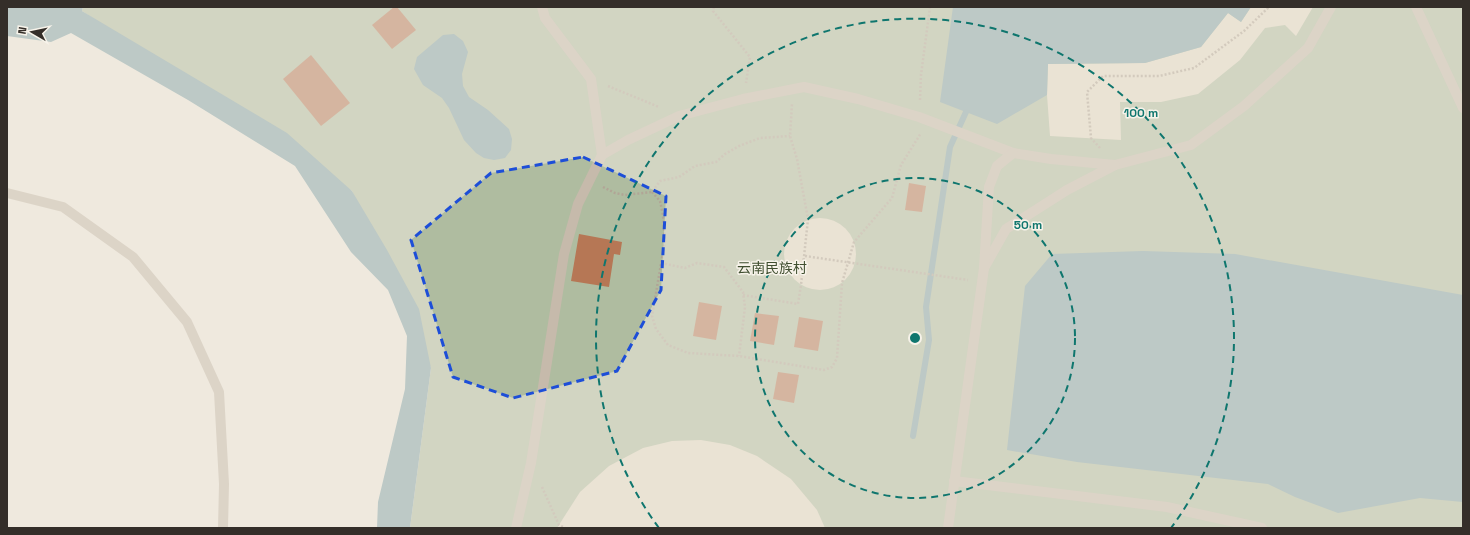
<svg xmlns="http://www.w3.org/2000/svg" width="1470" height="535" viewBox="0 0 1470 535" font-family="'Space Grotesk','Noto Sans SC',sans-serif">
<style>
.green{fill:#afbca0}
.plaza{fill:#e5dbc7}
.water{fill:#80a2a8}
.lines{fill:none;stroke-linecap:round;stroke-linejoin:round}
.stream{stroke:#80a2a8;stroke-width:6}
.building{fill:#b67755}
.path{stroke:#b1a596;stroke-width:2.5;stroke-dasharray:2 2;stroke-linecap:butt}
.service{stroke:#c6baab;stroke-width:10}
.pedestrian{stroke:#c6baab;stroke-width:10}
.minor{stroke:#c6baab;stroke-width:10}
.marked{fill:none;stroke:#1d4ed8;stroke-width:3;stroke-dasharray:8 5;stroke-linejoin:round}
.ring{fill:none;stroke:#0f766e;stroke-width:2;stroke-dasharray:7 5}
.labels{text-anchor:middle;stroke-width:3;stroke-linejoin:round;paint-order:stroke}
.park-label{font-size:14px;fill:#404f30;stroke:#f7f3ea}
.centre{fill:#0f766e;stroke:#f7f3ea;stroke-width:2}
.ring-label{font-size:12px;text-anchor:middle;font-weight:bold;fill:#0f766e;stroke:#f7f3ea;stroke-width:3;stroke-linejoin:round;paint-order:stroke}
</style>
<rect width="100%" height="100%" fill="#efe9de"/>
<!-- green -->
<path class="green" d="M83,7H1463V528H410L431,368L352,191L82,11Z"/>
<!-- plaza -->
<g class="plaza">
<path d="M1251,7H1313L1296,36L1285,25L1265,28L1240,60L1198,94L1161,102H1120L1121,140L1050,136L1047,95L1048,64L1145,63L1201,47L1228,13L1241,22Z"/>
<circle cx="820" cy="254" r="36"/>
<path d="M701,440L730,445L757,456L791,479L817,510L825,528H557L580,492L609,466L643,448L672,441Z"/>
</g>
<!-- water -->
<g class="water">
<path d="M7,7H83L82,11L287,133L352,191L387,250L419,309L431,368L410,528H377L378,502L405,389L407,336L388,290L351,252L295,166L188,100L71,33L51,42L7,36Z"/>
<path d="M953,7H1251L1241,22L1228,13L1201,47L1145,63L1048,64L1047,95L997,124L940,102Z"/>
<path d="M454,34L463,41L468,52L462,74L463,86L469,97L488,110L509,129L512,139L511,150L505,158L494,160L484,158L476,153L464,140L449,108L442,98L423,85L414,69L417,57L443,35Z"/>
<path d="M1143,251L1235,254L1463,295V502L1420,498L1338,513L1295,497L1268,484L1077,462L1007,450L1025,286L1052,254Z"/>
</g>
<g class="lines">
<!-- stream -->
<path class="stream" d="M913,436L929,340L926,307L950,147L966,112"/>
</g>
<!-- building -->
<g class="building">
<path d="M394,7H397L416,30L392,49L372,25Z"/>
<path d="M311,55L350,103L321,126L283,79Z"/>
<path d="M909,183L926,186L922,212L905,210Z"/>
<path d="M579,234L622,242L620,255L614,254L609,287L571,281Z"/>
<path d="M699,302L722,306L716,340L693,336Z"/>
<path d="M755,313L779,316L774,345L750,341Z"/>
<path d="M799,317L823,321L818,351L794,347Z"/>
<path d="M778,372L799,375L794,403L773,399Z"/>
</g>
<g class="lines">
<!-- path -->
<g class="path">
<path d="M714,7L713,11L750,57L746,83"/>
<path d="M608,86L659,107"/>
<path d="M920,100L921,75L930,7"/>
<path d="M1100,148L1091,138L1087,92L1103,76H1159L1194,68L1244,31L1269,7"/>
<path d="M603,187L615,193L625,195L652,192L660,181L679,177L695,166L716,162L725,154L739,146L760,138L790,136"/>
<path d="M652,192L660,201L663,215L665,241L652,316L656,329L668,345L688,353L739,356L824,370L832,367L837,358L842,283L854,242L892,198L901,165L921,133"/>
<path d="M805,256L968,280"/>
<path d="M661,263L685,268L697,263L724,267L743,292L745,307L739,356"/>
<path d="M743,295L798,304L801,285L808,219L797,159L790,136L792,104"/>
<path d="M542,487L559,525L565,528"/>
</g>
<!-- service -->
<g class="service">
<path d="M1416,7L1463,108"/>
<path d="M984,268L1006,229L1067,190L1115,165L1191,145L1244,106L1308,48L1331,7"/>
<path d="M954,481L1167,507L1262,528"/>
<path d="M516,528L531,463L564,254L578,204L602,155L628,140L679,116L743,99L804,87L858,99L919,117L1013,153L1051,159L1115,165"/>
<path d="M948,528L984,268L989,187L997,166L1013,153"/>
</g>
<!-- pedestrian -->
<path class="pedestrian" d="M542,7L545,18L591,79L602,155"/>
<!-- minor -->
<path class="minor" d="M7,193L63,207L133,257L187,322L219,392L224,484L223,528"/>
</g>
<!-- marked area -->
<path d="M0 0H1470V535H0ZM583,157L666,196L661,290L617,371L513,398L453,377L411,240L491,173Z" fill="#efe9de" fill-opacity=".55" fill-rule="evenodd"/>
<path class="marked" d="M583,157L666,196L661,290L617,371L513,398L453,377L411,240L491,173Z"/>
<!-- distance rings -->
<g class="ring">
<circle cx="915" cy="338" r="160"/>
<path d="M659 528A319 319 0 1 1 1171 528"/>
</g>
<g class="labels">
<!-- park labels -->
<g class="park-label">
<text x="772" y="273">云南民族村</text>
</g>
</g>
<circle cx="915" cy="338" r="6" class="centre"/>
<g class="ring-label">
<text x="1141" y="117">100 m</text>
<text x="1028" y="229">50 m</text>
</g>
<!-- border -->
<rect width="1470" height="535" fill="none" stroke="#342e29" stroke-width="16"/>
<!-- north arrow -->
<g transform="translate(32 32) rotate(279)" stroke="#f7f3ea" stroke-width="3" paint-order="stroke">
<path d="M0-3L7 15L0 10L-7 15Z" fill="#342e29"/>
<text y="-6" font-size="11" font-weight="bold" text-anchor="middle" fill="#342e29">N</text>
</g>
</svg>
